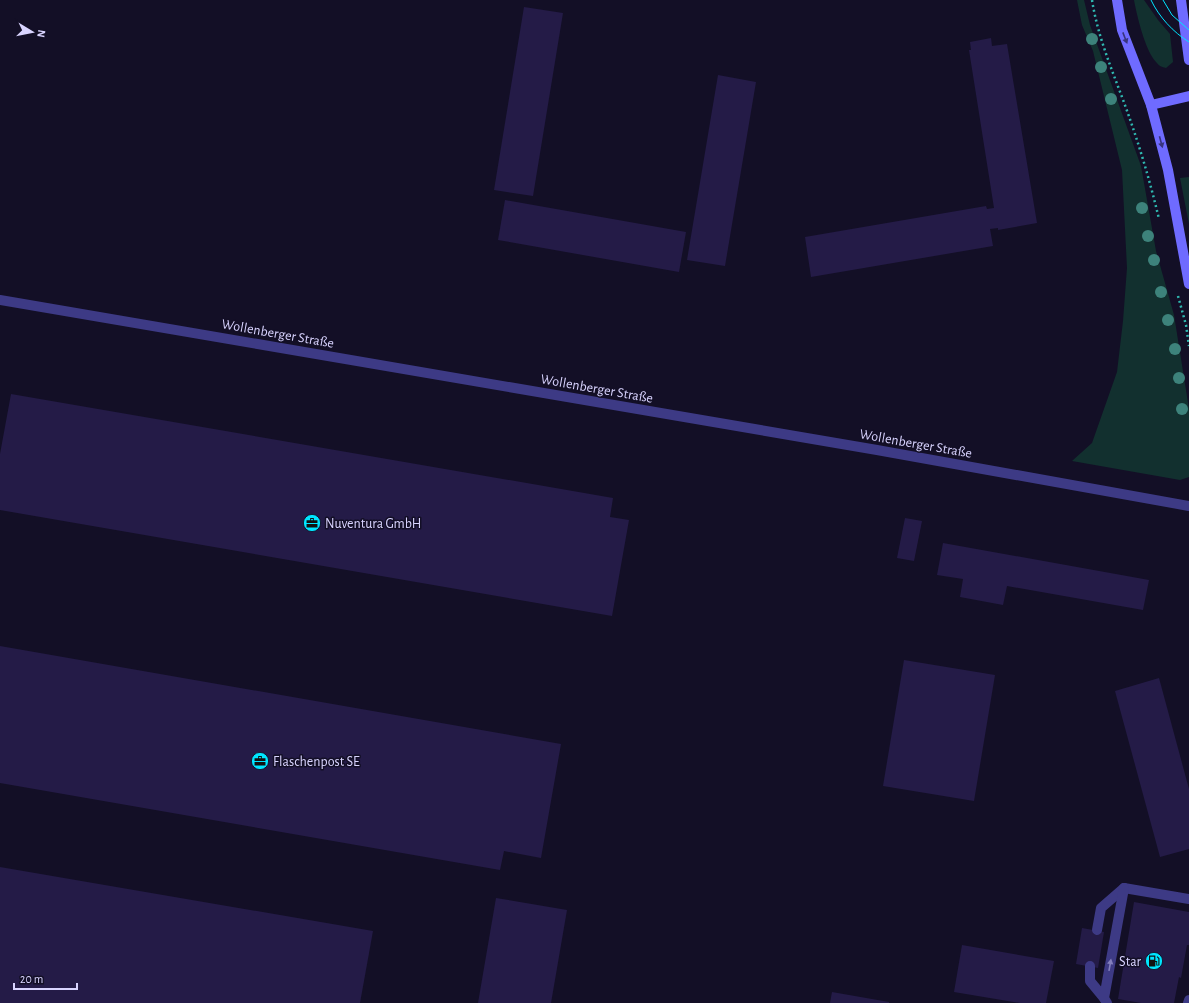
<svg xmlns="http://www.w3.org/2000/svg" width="1189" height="1003" viewBox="0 0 1189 1003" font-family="'Alegreya Sans',sans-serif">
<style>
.green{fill:#12302f}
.building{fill:#241b47}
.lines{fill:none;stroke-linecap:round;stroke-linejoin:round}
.path{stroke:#2fb8b0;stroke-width:2.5;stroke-dasharray:2 3;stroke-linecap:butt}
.lane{stroke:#3d3a85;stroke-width:10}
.street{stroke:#3d3a85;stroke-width:10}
.secondary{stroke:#6f6bff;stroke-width:10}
.tram{stroke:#00e5ff;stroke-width:1}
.tree{fill:#3d827b}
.oneway{fill:#38347d}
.oneway2{fill:#837fbc}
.labels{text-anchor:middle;stroke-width:3;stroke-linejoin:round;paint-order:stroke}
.street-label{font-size:14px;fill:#d9d4ff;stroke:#130f26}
.poi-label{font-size:14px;fill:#d9d4ff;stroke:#130f26;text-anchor:start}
</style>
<rect width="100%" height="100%" fill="#130f26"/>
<!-- green -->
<g class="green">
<path d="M1077,0H1084L1090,25L1141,166L1156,251L1174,315L1189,409V477L1180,480L1072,461L1092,443L1117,372L1123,321L1127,268L1122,170L1093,51L1082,25Z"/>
<path d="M1134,0H1144L1158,20L1170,34L1173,62L1166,68C1162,67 1159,66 1156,62C1145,50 1137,16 1134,0Z"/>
<path d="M1189,177V224L1180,178Z"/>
</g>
<!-- building -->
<g class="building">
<path d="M524,7L563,13L533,196L494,190Z"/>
<path d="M991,38L992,46L1007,44L1037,223L998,230V228L990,229L993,246L811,277L805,237L986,206L987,209L994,208L969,50H971L970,42Z"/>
<path d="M718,75L756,82L725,266L687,260Z"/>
<path d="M505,200L686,232L679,272L498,240Z"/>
<path d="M11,394L613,498L610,517L629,520L612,616L0,510V454Z"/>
<path d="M905,518L922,521L914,561L897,558Z"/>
<path d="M943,543L1149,580L1143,610L1007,586L1003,605L960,597L963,579L937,575Z"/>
<path d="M0,646L561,744L541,858L504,851L500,870L0,783Z"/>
<path d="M904,660L995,675L974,801L883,786Z"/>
<path d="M1159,678L1189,789V849L1160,857L1115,691Z"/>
<path d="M0,867L373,931L360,1003H0Z"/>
<path d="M496,898L567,910L551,1003H478Z"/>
<path d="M1134,902L1189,912V945H1187L1181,978L1179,977L1174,1003H1141L1118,999Z"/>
<path d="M1082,928L1104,932L1098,968L1076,964Z"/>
<path d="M962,945L1054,961L1046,1003H1020L954,992Z"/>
<path d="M832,992L889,1002V1003H830Z"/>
</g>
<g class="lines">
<!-- path -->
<g class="path">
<path d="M1092,0C1098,38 1113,72 1126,108C1139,144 1150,181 1159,219"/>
<path d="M1178,296L1186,325L1189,346"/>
</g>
<!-- lane -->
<g class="lane">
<path d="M1124,888L1189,899"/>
<path d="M1097,930L1101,908L1124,888"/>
<path d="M1090,966V981L1104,998"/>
<path d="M1107,1003L1104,998L1124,888"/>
<path d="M1188,1003L1189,1000"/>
</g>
<!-- street -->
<path class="street" d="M0,300L877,450L1189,506"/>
<!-- secondary -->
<g class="secondary">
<path d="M1117,0L1122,30L1151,105L1168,170L1189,284"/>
<path d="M1181,0L1189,60"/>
<path d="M1151,105L1189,96"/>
</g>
<!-- tram -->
<g class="tram">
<path d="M1151,0C1159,17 1173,32 1189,42"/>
<path d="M1163,0L1172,15L1189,30"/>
</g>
</g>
<!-- trees -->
<g class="tree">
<circle cx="1092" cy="39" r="6"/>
<circle cx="1101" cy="67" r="6"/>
<circle cx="1111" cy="99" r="6"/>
<circle cx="1142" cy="208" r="6"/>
<circle cx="1148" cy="236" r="6"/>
<circle cx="1154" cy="260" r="6"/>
<circle cx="1161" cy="292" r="6"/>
<circle cx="1168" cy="320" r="6"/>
<circle cx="1175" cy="349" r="6"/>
<circle cx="1179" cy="378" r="6"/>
<circle cx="1182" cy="409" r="6"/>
</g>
<!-- one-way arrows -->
<defs><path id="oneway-solid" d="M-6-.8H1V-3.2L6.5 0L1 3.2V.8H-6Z"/></defs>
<g class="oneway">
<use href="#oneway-solid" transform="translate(1125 38) rotate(69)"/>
<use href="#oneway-solid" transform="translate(1161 142) rotate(75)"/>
</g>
<use class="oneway2" href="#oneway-solid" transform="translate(1110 965) rotate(-80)"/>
<!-- icons -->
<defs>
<symbol id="office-disc" viewBox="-11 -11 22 22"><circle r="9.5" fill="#00e5ff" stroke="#130f26"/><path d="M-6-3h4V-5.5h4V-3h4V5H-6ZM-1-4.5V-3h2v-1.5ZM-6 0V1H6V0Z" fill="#111"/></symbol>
<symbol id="fuel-disc" viewBox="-11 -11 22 22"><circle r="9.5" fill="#00e5ff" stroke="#130f26"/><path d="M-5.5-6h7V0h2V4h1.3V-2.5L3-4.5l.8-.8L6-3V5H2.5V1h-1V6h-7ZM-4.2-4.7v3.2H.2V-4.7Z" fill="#111"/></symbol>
</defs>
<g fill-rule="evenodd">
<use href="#office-disc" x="302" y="513" width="20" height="20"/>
<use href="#office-disc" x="250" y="751" width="20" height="20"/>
<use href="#fuel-disc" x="1144" y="951" width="20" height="20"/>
</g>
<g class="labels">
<!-- street labels -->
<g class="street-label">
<text transform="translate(278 333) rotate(10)" y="5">Wollenberger Straße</text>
<text transform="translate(597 388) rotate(10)" y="5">Wollenberger Straße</text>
<text transform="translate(916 443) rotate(10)" y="5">Wollenberger Straße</text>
</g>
<!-- poi labels -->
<g class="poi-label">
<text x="325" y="528">Nuventura GmbH</text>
<text x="273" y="766">Flaschenpost SE</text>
<text x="1141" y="966" text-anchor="end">Star</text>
</g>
</g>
<!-- north arrow -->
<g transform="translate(32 32) rotate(100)" stroke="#130f26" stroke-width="3" paint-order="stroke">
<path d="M0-3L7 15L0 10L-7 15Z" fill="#d9d4ff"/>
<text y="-6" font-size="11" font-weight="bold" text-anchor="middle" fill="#d9d4ff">N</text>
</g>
<!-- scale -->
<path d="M14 983v6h63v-6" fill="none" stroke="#d9d4ff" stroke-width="2"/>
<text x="20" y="983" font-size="12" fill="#d9d4ff" stroke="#130f26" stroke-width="3" paint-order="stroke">20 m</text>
</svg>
